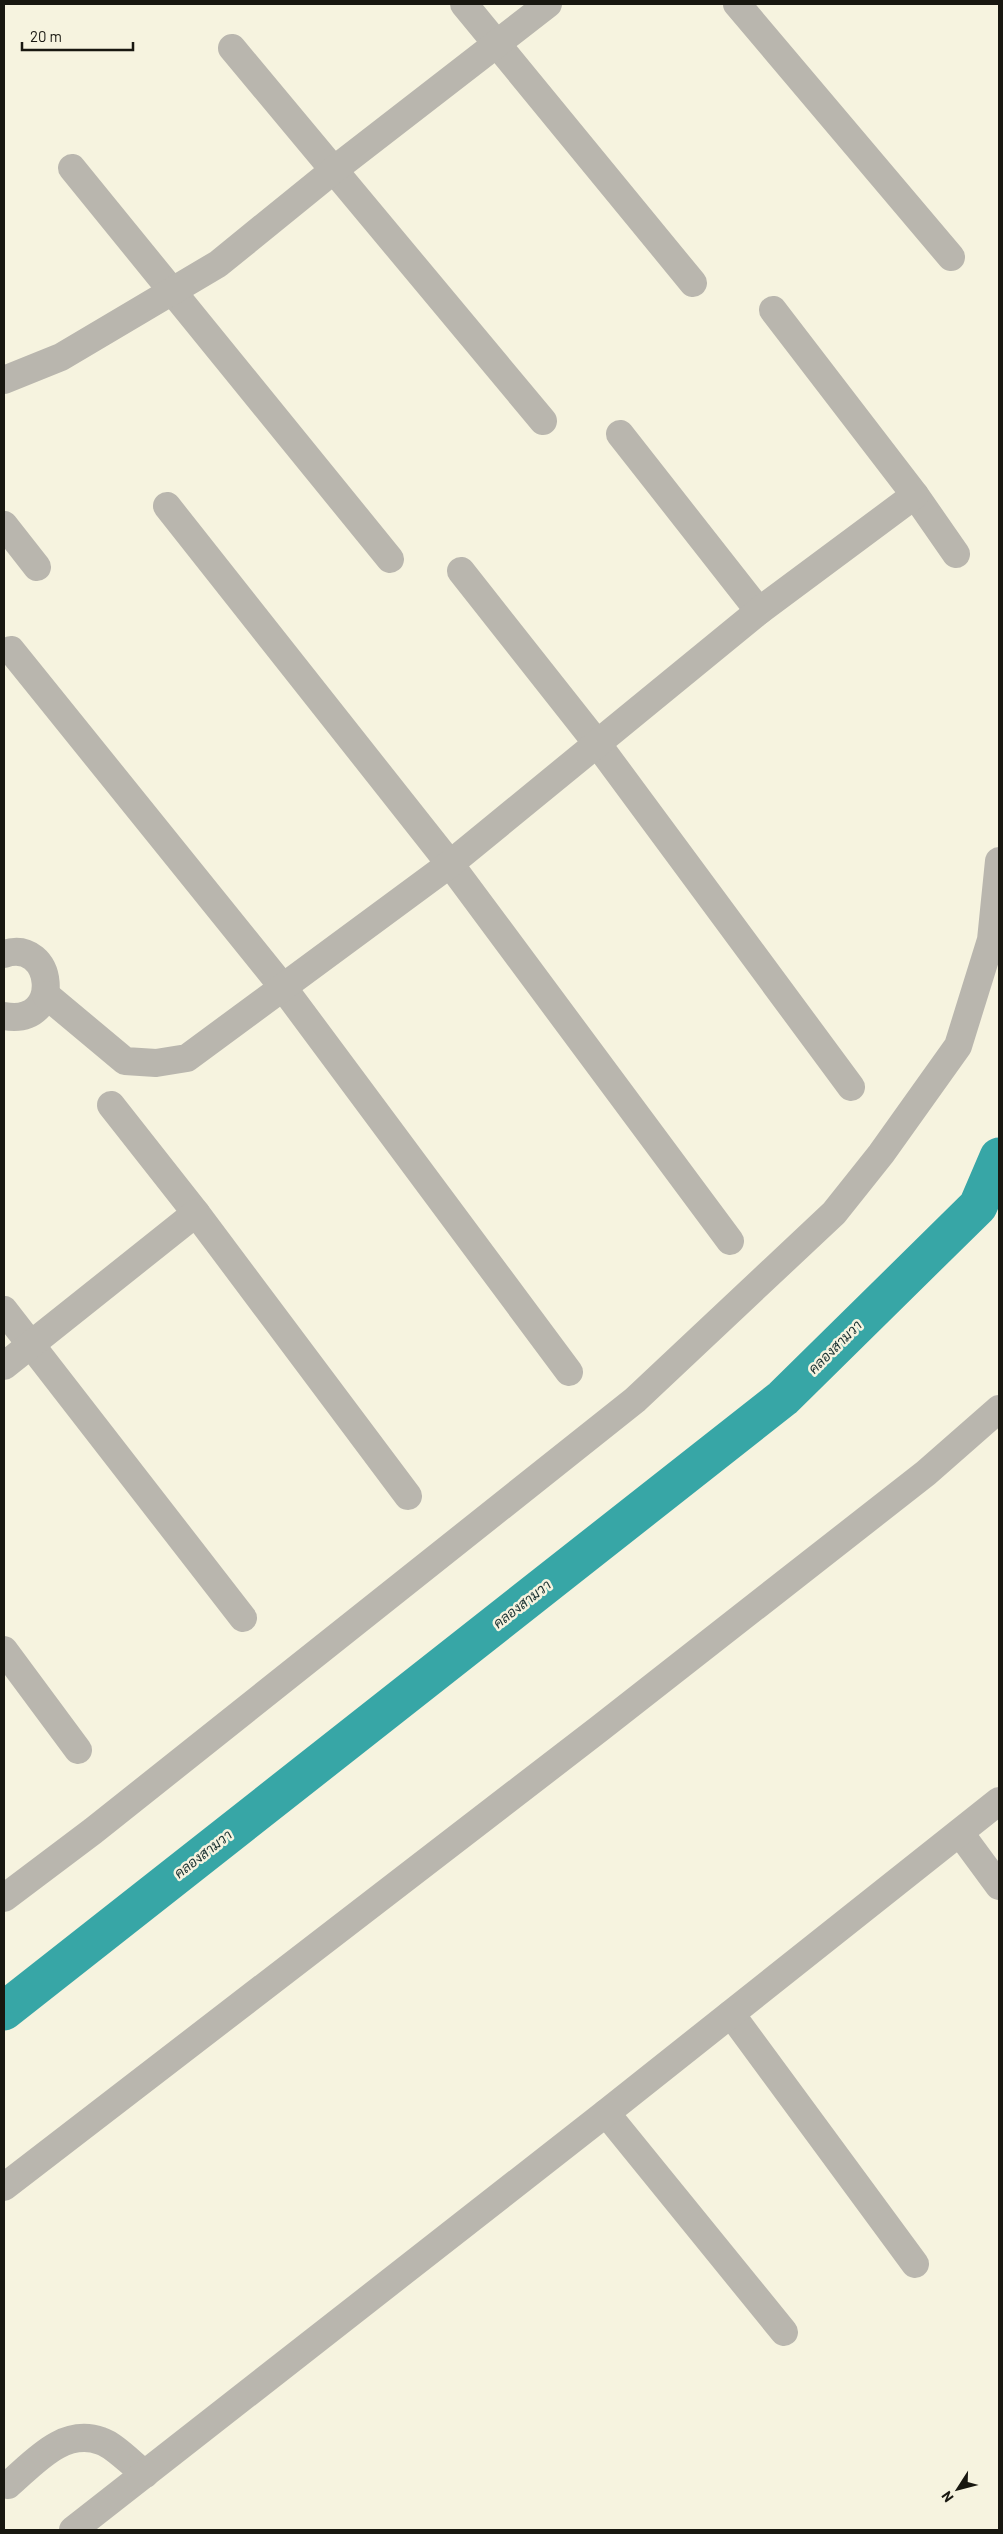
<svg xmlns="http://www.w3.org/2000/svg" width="1003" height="2534" viewBox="0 0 1003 2534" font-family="Barlow,Sarabun,sans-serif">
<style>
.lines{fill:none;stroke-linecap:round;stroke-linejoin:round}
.canal{stroke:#37a6a6;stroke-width:39}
.minor{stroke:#b9b6ae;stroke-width:28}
.labels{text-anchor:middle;stroke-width:5;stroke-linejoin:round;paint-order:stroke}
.water-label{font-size:14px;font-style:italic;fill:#1b3333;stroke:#f6f3df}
</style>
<rect width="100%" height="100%" fill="#f6f3df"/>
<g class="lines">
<!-- canal -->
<path class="canal" d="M4,2011L783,1398L978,1206L999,1157"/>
<!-- minor -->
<g class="minor">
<path d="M464,4L693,283"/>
<path d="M737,4L951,257"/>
<path d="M232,48L543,421"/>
<path d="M72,168L390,559"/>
<path d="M4,380L61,357L218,264L335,169L548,4"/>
<path d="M620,434L759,611"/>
<path d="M915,495L956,554"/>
<path d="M167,506L450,864L730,1241"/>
<path d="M4,525L37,567"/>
<path d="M461,571L596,742L851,1087"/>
<path d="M11,650L282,986L569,1372"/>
<path d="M4,954C54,937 65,1027 4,1016"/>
<path d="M46,995L125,1061L156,1063L187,1058L450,864L759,611L915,495L773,310"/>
<path d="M111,1105L196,1213"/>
<path d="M4,1310L243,1618"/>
<path d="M4,1366L196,1213L408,1496"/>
<path d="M4,1650L78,1750"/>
<path d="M960,1833L999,1886"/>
<path d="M4,1898L93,1831L635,1400L834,1213L881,1154L958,1046L991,940L999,861"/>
<path d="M731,2014L915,2264"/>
<path d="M606,2113L784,2332"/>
<path d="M4,2187L599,1729L926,1473L999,1409"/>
<path d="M8,2485C34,2463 63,2427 101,2441C114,2445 133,2465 145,2474"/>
<path d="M73,2530L606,2113L999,1801"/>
</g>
</g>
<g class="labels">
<!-- water labels -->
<g class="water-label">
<text transform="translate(835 1347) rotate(-45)" y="5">คลองสามวา</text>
<text transform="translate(522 1604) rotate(-38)" y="5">คลองสามวา</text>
<text transform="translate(203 1854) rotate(-38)" y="5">คลองสามวา</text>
</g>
</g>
<!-- border -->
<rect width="1003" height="2534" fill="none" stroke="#181710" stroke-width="10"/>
<!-- north arrow -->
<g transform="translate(958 2489) rotate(234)" stroke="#f6f3df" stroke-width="4" paint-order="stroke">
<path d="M0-4L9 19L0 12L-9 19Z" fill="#181710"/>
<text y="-8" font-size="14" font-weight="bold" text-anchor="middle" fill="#181710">N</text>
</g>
<!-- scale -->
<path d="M22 42v8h111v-8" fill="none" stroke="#181710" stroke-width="2.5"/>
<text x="30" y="42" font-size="15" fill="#181710" stroke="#f6f3df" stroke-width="4" paint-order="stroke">20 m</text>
</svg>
